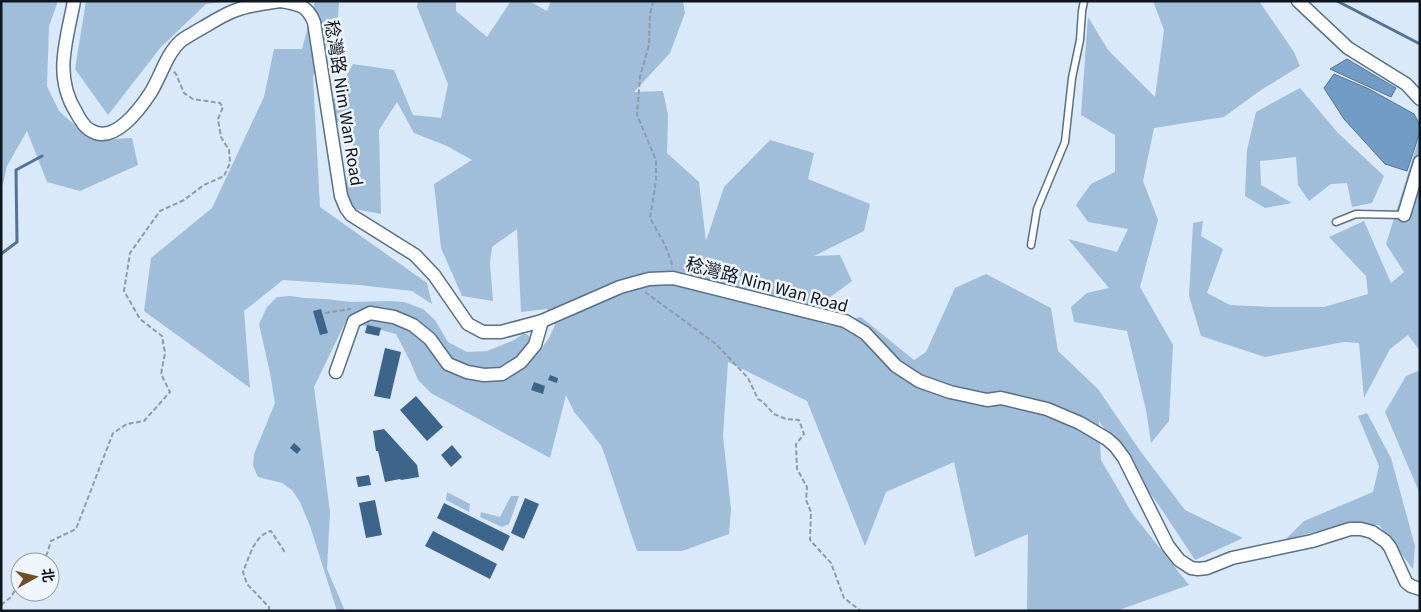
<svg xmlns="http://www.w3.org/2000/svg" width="1421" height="612" viewBox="0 0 1421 612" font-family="'Source Sans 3','Noto Sans SC',sans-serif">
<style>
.green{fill:#a0bdda}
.water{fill:#729bc5;stroke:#547394}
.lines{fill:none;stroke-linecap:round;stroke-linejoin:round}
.stream{stroke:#547394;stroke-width:3}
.building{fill:#3d648b}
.service-casing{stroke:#597087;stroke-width:9}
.minor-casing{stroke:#597087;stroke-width:15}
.path{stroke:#8e9ba8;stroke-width:2;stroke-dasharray:5 2.5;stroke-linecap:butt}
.service{stroke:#fff;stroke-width:6}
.minor{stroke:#fff;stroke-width:12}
.labels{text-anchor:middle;stroke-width:5;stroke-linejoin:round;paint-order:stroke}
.street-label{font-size:18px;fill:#0e1720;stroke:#f0f5fb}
</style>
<rect width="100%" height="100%" fill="#dae9f9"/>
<!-- green -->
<g class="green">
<path d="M1,1H58L49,26L47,86L59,111L91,140L132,138L138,165L80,191L47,182L27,131L7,166L1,192Z"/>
<path d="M86,1H232L206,4L161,47L108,115L75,69Z"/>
<path d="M315,1H339L338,17L313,77L320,207L427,283L432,304L412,291L359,285L283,280L244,311L250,388L144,311L151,258L212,208L264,97L274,49H302Z"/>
<path d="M418,1H456V11L487,37L511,1H529L547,11L551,1H683L685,13L670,53L634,92L663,91L668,115L667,153L699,182L706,241L724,187L770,140L814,153L808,179L870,204L864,231L814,256L840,255L852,281L825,301L824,325L861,317L914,360L926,352L955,288L986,274L1051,308L1058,351L1098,389L1141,452L1185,510L1243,538L1195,560L1162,510L1099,421L1101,460L1132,513L1189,585L1116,611H1027L1028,534L975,557L954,462L886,492L865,546L807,401L728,362L723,436L731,509L729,534L682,551H637L602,447L586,426L574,412L566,395L550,458L431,393L418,380L410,361L396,334L362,325L368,319L378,318L402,324L412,330L427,345L478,380L495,381L510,376L541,349L549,338L555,325L547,309L521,312L517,229L492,247L490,263L493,301L462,296L441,248L434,184L472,160L447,146L414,133L397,102L379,130L381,214L340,206L353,154V132L325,114L353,64L394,70L413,115L441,118L448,84L417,7Z"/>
<path d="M1153,1H1259L1294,52L1300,66L1258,92L1224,117L1154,128L1143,181L1158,220L1140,287L1173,345L1169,421L1151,443L1146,410L1127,331L1074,322L1071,307L1087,293L1109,288L1068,239L1117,252L1128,229L1088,222L1076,205L1091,184L1115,172V135L1081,115L1088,17L1108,50L1155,97L1164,30Z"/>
<path d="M1300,88L1338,133L1384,176L1372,203L1352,207L1347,183L1331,184L1309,201L1298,185L1296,157L1260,161L1261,185L1292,203L1265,208L1245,196L1247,150L1256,112Z"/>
<path d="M1420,135V351L1408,335L1390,349L1364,398L1359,343L1344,342L1265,357L1201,336L1189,296L1193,223L1203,221L1201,236L1223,249L1207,293L1230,305L1273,307H1324L1368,294L1366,276L1329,237L1364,221L1391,283L1404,272L1386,244Z"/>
<path d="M290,296L304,298L326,299L351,302L388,301L404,302L423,309L435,320L448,342L467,352L487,351L514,340L523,334H527L531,339L530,346L506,366L493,370H477L447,357L417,321L395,310L382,307L364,311L354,315L346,321L314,387L330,512L327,569L345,611H337L310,526L300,502L292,490L282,483L258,477L253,466L254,454L275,403L270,373L259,324L267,307L277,297Z"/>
<path d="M1420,370V494L1385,412L1406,376Z"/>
<path d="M1367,413L1391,458L1415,546L1413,569L1379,525L1336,526L1285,540L1304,521L1373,492L1379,466L1358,416Z"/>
<path d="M447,492L470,504L469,512L446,500Z"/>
<path d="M511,496H519L509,524L502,527L480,517L481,512L500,517Z"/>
</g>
<!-- water -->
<g class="water">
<path d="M1347,59L1396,88L1391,97L1330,69Z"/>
<path d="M1334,74L1369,89L1414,114L1420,125V132L1407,171L1385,164L1344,119L1324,88Z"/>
</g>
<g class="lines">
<!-- stream -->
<g class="stream">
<path d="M1337,1L1420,44"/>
<path d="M1,254L17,242L16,170L42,156"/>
</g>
</g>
<!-- building -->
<g class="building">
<path d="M321,309L328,333L320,335L313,311Z"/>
<path d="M367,325L381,328L379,336L365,333Z"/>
<path d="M385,348L401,352L390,399L374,396Z"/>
<path d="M550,375L558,378L557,383L548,380Z"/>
<path d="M534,382L545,386L543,394L531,390Z"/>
<path d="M416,396L443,427L427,441L400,410Z"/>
<path d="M384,429L417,465L419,477L401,480L400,479L385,482L378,451H376L373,431Z"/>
<path d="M294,443L301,449L297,454L290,448Z"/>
<path d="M452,445L462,457L451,467L441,455Z"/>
<path d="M369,475L371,485L358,487L356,477Z"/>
<path d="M525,498L539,504L524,539L511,533Z"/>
<path d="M375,500L382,535L366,538L359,503Z"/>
<path d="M444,503L510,536L503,551L437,518Z"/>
<path d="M433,531L497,564L490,579L425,546Z"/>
</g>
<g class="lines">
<defs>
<g id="service">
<path d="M1336,222L1356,214L1404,215"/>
<path d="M1031,245L1037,209L1065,142L1072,78L1080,40L1082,11L1084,1"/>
</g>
<g id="minor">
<path d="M74,1C67,40 53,75 76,112C79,118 83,126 90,130C113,146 140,109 151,92C161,76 167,52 182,40C188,36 195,32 202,28C209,24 217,19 225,15C242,6 261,4 280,1"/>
<path d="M281,1C298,4 307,5 314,22L341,196L346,208L351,215L415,255L434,275L468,324L483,332H501L542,321L620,287L649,279L673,278L845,321L865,333L896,366L919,381L950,392L987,400L1001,398L1047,409L1080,423L1107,439L1115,446L1124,458L1168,546L1179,560L1191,568L1198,569L1207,568L1232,558L1312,541L1350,529H1361L1372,532L1385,541L1390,547L1406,582L1411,586L1420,589"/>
<path d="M1298,1L1348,48L1406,84L1420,99"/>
<path d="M1404,215L1420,162"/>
<path d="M336,372L354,321L370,313L394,317L413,325L430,339L448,364L467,372L484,375L502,374L521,362L535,345L542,321"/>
</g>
</defs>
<!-- service casing -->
<use href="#service" class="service-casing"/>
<!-- minor casing -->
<use href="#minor" class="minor-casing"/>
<!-- path -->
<g class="path">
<path d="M653,1L650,14L649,45L640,77L637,115L656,160V180L650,218L665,245L672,264V268"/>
<path d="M645,292L716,344L748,378L758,399L763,402L774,414L786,419L799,420L804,434L796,444L797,469L807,487L806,500L811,512L810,540L831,563L844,598L861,611"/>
<path d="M325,313L351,309"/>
<path d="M41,562L47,554L51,541L76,529L113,433L127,424L144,421L170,392L161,374L165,353L162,336L140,319L124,291L130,253L160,211L184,200L204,185L224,176L230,163L229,150L221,137L218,119L223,107L220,103L193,99L184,93L176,74L173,71"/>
<path d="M1,605L11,597L20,582"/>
<path d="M269,611V607L247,584L243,572C249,558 254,535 271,531L286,554"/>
</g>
<!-- service -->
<use href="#service" class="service"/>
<!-- minor -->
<use href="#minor" class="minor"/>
</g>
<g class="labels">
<!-- street labels -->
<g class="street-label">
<text transform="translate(344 103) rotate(81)" y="6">稔灣路 Nim Wan Road</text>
<text transform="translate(767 285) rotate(15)" y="6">稔灣路 Nim Wan Road</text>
</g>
</g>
<!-- border -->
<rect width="1421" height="612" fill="none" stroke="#0e1720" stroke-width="5"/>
<!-- north arrow -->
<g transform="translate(35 577) rotate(82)"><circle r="24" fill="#f0f5fb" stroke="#969ca3"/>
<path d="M0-4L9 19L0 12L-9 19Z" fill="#704d26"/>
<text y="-8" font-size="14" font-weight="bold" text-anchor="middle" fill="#0e1720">北</text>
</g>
</svg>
